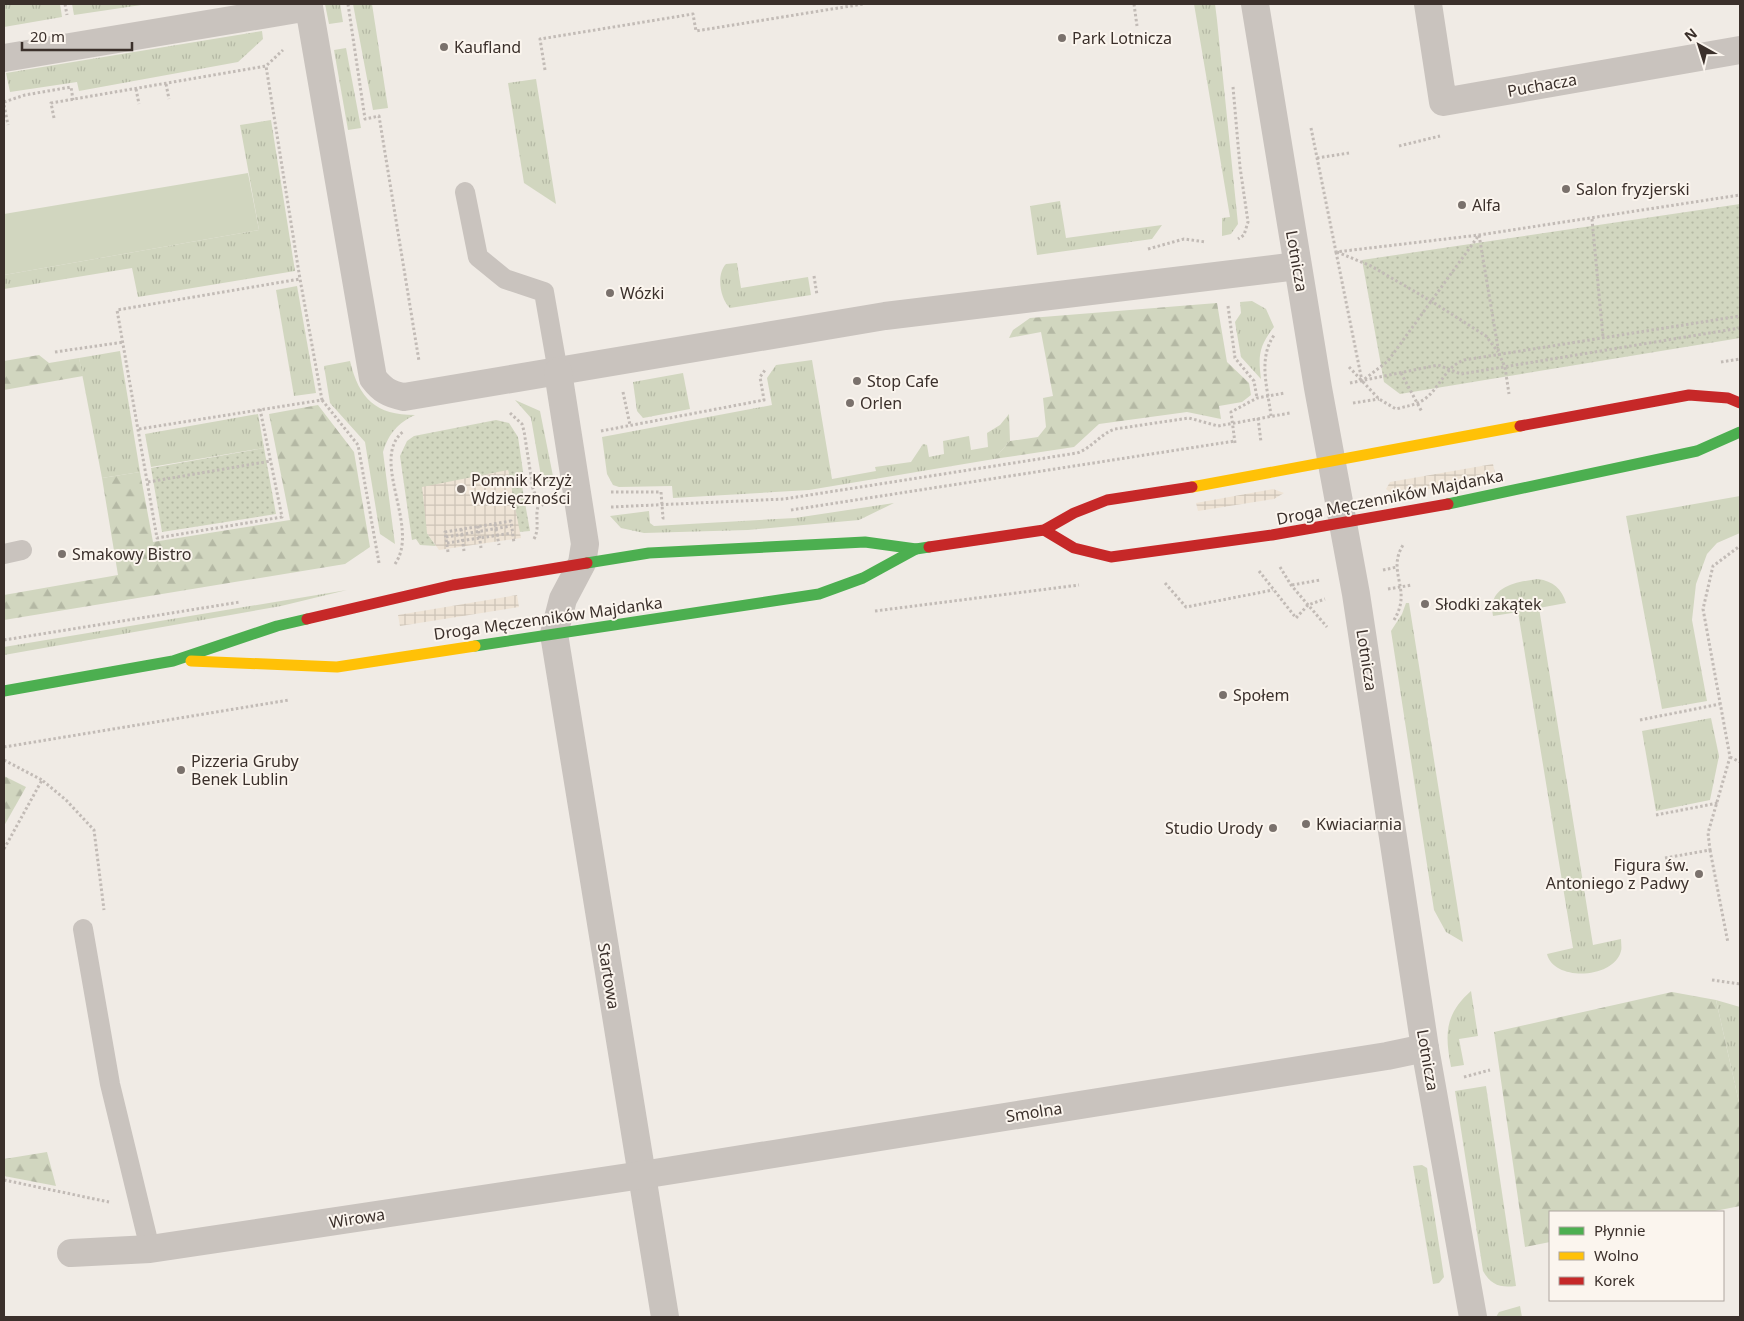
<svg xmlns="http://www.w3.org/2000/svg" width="1744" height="1321" viewBox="0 0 1744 1321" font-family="'Noto Sans',sans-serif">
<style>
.grass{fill:url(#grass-tufts)}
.forest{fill:url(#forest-firs)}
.park{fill:url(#park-dots)}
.garden{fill:#d1d6bf}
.plaza{fill:url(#plaza-grid)}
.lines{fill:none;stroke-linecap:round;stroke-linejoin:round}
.path{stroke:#c2bbb6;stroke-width:3;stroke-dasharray:2.5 2.5;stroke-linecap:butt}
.lane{stroke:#c9c3be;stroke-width:20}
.street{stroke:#c9c3be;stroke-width:28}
.fast{stroke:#4caf50;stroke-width:11}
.slow{stroke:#ffc107;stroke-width:11}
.jam{stroke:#c62828;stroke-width:11}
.poi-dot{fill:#7a716c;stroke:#fbf5ee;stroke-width:2}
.labels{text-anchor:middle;stroke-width:4;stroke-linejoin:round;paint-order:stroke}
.poi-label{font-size:16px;fill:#3b302b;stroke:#fbf5ee;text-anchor:start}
.street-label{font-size:16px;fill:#3b302b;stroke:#fbf5ee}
</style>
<defs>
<pattern id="grass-tufts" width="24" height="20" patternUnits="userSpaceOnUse" patternTransform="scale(1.25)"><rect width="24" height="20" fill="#d1d6bf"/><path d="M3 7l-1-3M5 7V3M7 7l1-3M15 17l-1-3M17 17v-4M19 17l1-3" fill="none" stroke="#b4b8a4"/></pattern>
<pattern id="forest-firs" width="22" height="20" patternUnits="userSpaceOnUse" patternTransform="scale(1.25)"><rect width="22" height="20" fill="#d1d6bf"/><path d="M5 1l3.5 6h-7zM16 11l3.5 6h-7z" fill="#b4b8a4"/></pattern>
<pattern id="park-dots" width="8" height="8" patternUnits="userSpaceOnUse" patternTransform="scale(1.25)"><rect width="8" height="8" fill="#d1d6bf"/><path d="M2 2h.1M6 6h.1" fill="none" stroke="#b4b8a4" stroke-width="1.8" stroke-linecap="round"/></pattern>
<pattern id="plaza-grid" width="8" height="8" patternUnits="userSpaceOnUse" patternTransform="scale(1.25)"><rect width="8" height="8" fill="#eee3d5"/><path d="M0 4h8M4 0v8" fill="none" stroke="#cdc3b7"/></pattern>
</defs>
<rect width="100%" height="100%" fill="#f0ebe5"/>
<!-- grass -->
<g class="grass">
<path d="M4,4H60L62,17L4,27Z"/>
<path d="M72,4H148L74,15Z"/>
<path d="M325,4H340L343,22L329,24Z"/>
<path d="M353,4H372L388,108L373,110Z"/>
<path d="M1194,4H1215L1217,20L1238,224L1231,234L1222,236V218L1230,217Z"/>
<path d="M262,31L263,39L238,62L79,91L77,82L10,92L6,73Z"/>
<path d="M346,48L361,128L348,130L334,50Z"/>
<path d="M536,79L556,204L524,183L508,83Z"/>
<path d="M271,120L295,271L138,297L132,268L4,289V275L259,230L240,125Z"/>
<path d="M1060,201L1066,238L1162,225L1152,239L1037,255L1030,206Z"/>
<path d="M737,263L741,288L808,277L811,295L730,308C720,299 716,274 726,264Z"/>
<path d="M297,286L316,393L294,396L276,290Z"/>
<path d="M1252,301L1266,309L1274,327C1259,346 1258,356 1261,379L1241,357L1235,322L1241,313L1240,302Z"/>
<path d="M120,351L140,472L102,478L79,358Z"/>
<path d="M812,360L832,479L876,471L875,467L911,462L923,444L927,445L929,457L944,454L943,441L969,436L971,450L988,447L987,433L1000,425L1009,414L1010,441L994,459L809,490L673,498L672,486L619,487L613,485L607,474L602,437L772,405L767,378L776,365Z"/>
<path d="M350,361C359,399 376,415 415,415C398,423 389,433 383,452L395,544L380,534L365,442L330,403L324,366Z"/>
<path d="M683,373L690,409L643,418L637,411L633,382Z"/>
<path d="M515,400L540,411L554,481L542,482L531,418Z"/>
<path d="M258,414L264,448L151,467L145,434Z"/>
<path d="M1740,496V533L1717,543L1707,554L1696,584L1692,620L1707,701L1662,709L1626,516Z"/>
<path d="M894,503L859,520L748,530L644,533L621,528L610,516L649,511L650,523L654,526L795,518Z"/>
<path d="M1538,579C1553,581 1562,589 1566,603L1539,608L1593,945L1621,939C1621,943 1622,948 1621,951C1614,979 1554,982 1547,954L1573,948L1518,612L1493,616C1487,586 1516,582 1538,579Z"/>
<path d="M347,590L281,606L4,655V647Z"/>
<path d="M1406,603H1409L1463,942L1446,932L1434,910L1391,631L1402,614Z"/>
<path d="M1711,718L1719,756L1710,800L1656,811L1642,731Z"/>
<path d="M1471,991L1478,1036L1459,1039L1464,1065L1451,1067C1445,1035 1444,1015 1471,991Z"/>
<path d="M1716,1000L1740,1007V1107Z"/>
<path d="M1486,1086L1516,1286C1500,1288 1491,1285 1483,1271L1455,1091Z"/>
<path d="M1422,1165L1427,1168L1444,1277L1439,1283L1433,1284L1413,1166Z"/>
<path d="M1520,1306L1522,1317H1496L1499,1312Z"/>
</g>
<!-- forest -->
<g class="forest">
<path d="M1217,303L1227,362L1249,383L1251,395L1242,402L1219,406L1221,419L1187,412L1099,424L1074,447L994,459L1010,441L1038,437L1046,427L1043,398L1053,396L1041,332L1009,338L1013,330L1030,318Z"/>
<path d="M39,355L49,363L79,358L83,376L4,390V361Z"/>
<path d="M318,405L354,452L370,547L345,564L4,620V595L118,575L102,478L140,472L153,542L290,520L269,414Z"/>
<path d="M4,776L26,787L4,826Z"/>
<path d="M1672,992L1716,1000L1740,1107V1206L1710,1212H1550V1242L1525,1247L1494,1032Z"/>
<path d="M47,1152L56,1186L4,1176V1159Z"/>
</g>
<!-- park -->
<g class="park">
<path d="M1740,204V338L1400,394L1384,382L1362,260Z"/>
<path d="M496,420L509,423L518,437L525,485L522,486L530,531L519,532L508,470L427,533L436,546L420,545L416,539L412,540L400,456L407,441L414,436Z"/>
<path d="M264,448L276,514L162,532L151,468Z"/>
</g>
<!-- garden -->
<path class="garden" d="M248,173L259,230L4,275V214Z"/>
<!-- plaza -->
<g class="plaza">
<path d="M1493,464L1496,478L1393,495L1386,489L1390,482Z"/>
<path d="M508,470L521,538L439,550L427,533L422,487Z"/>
<path d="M1273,489L1284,493L1274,499L1198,511L1196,503Z"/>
<path d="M517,595L519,607L400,626L398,615Z"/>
</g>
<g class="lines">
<!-- path -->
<g class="path">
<path d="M65,4L67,15"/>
<path d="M348,4L365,119L379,116L419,361"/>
<path d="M1134,4L1137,26"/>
<path d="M545,70L540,39L693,14L696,31L863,4"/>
<path d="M166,84L169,99"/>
<path d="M1233,87L1240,167L1248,222L1244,235L1238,239"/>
<path d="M136,89L139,104"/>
<path d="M4,102L25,95L71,87L73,100"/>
<path d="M4,105L8,125"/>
<path d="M54,118L51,103L266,66L283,50"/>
<path d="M1311,128L1336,252L1479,235L1740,195"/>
<path d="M1399,146L1440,136"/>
<path d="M1317,158L1349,153"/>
<path d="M1592,219L1603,337"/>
<path d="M1148,249L1184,239L1206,242"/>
<path d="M1336,252L1362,381L1388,361L1479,235L1499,354L1505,367L1509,394"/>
<path d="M1337,252L1371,266L1431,301L1486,336L1498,352"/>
<path d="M814,276L817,295"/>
<path d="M1228,306L1235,358L1254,381L1257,398"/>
<path d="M55,352L124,342"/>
<path d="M1721,362L1740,359"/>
<path d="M1349,367L1379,399L1396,409C1407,406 1417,405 1426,398C1441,386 1445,367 1464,360L1740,316"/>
<path d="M1401,373L1422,412"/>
<path d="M1350,383L1438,365L1461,374L1740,328"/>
<path d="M623,392L630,425"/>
<path d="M322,400L358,445L379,563"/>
<path d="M1353,403L1379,399"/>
<path d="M260,409L282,517L157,538L117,310L300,279"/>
<path d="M510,413L522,424L524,431L533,489L537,499L544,506"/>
<path d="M1271,416C1268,389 1257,358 1275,334"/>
<path d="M1258,418L1261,442"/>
<path d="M139,429L322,400L300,279L266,66"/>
<path d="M601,431L764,400L760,377L765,370"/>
<path d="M1235,443L1231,412L1257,398L1285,393"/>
<path d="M148,482L271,461"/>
<path d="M611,492H661L663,518H665"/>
<path d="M611,507L784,499L1077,453C1092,448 1100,434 1115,429L1189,418L1218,426L1290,413"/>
<path d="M791,510L1235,441"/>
<path d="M495,524L499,545"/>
<path d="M478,526L481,548"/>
<path d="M461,529L464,551"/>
<path d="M446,537L511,526"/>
<path d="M534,539C541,526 533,514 540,502"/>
<path d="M447,543L512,533"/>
<path d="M448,552L445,532L511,521L514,543"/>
<path d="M395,564C421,527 368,458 404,431"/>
<path d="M1280,567L1291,585L1327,627"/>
<path d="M1383,570L1397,567"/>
<path d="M1259,571L1296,618L1308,605L1325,599"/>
<path d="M1165,583L1186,607L1273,590"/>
<path d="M1292,585L1320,580"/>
<path d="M1388,589L1412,585"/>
<path d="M875,611L1079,585"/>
<path d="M1394,620C1413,589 1386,573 1403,545"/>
<path d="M4,640L240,602"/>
<path d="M1640,720L1720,704"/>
<path d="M4,747L289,700"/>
<path d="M1730,757L1740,762"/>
<path d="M4,760L42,780"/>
<path d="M1656,815L1718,803"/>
<path d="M4,849L42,780L66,800L94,830L104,910"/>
<path d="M1710,850L1728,943"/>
<path d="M1665,858L1710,850L1708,833L1730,757L1703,609L1713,566L1740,546"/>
<path d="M1712,980L1740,984"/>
<path d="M1464,1077L1490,1070"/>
<path d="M4,1180L109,1202"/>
</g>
<!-- lane -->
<g class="lane">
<path d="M465,192L478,257L505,279L544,292L558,372"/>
<path d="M4,554L22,550"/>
<path d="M83,929L110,1084L150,1249"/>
</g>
<!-- street -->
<g class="street">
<path d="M1255,4L1318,388L1356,594L1425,1048L1473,1317"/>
<path d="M1428,4L1443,102L1740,50"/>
<path d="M4,58L309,7L373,378C382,390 389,394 404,397L885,316L1297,266"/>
<path d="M558,372L585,544L582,563L563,599L554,634L665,1317"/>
<path d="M71,1253L150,1249L642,1175L1387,1056L1425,1048"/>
</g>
<!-- fast -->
<g class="fast">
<path d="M1448,504L1697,451L1740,432"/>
<path d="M587,563L649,553L865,542L916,549L929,547"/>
<path d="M475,646L819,594L863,578L916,549"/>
<path d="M4,691L173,661L277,626L307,619"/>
</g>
<!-- slow -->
<g class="slow">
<path d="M1192,487L1520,426"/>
<path d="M191,661L337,667L475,646"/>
</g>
<!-- jam -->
<g class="jam">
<path d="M1520,426L1689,395L1728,398L1740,403"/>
<path d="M1044,530L1074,548L1111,557L1272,535L1448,504"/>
<path d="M929,547L1044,530L1074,513L1107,500L1192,487"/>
<path d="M307,619L453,585L587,563"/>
</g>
</g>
<!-- markers -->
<g class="poi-dot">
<circle cx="1062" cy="38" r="5"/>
<circle cx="444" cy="47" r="5"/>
<circle cx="1566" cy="189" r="5"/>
<circle cx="1462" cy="205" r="5"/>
<circle cx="610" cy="293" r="5"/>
<circle cx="857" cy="381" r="5"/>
<circle cx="850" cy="403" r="5"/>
<circle cx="461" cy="489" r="5"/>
<circle cx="62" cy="554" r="5"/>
<circle cx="1425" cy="604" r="5"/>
<circle cx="1223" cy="695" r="5"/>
<circle cx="181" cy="770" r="5"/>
<circle cx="1306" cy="824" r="5"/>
<circle cx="1273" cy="828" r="5"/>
<circle cx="1699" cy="874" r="5"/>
</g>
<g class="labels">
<!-- poi labels -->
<g class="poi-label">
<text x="1072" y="44">Park Lotnicza</text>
<text x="454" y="53">Kaufland</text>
<text x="1576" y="195">Salon fryzjerski</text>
<text x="1472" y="211">Alfa</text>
<text x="620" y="299">Wózki</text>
<text x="867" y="387">Stop Cafe</text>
<text x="860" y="409">Orlen</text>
<text x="471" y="486">Pomnik Krzyż<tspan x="471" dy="18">Wdzięczności</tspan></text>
<text x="72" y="560">Smakowy Bistro</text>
<text x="1435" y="610">Słodki zakątek</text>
<text x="1233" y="701">Społem</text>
<text x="191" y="767">Pizzeria Gruby<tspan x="191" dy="18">Benek Lublin</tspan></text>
<text x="1316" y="830">Kwiaciarnia</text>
<text x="1263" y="834" text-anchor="end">Studio Urody</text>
<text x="1689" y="871" text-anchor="end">Figura św.<tspan x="1689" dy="18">Antoniego z Padwy</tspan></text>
</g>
<!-- street labels -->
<g class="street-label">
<text transform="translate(1542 85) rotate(-10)" y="6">Puchacza</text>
<text transform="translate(1297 261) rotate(80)" y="6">Lotnicza</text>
<text transform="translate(1390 497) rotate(-11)" y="6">Droga Męczenników Majdanka</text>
<text transform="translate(548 618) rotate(-8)" y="6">Droga Męczenników Majdanka</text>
<text transform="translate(1367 660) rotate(81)" y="6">Lotnicza</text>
<text transform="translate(609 976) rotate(81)" y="6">Startowa</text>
<text transform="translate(1428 1060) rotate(80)" y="6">Lotnicza</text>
<text transform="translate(1034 1112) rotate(-9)" y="6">Smolna</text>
<text transform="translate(357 1218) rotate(-9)" y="6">Wirowa</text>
</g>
</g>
<!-- border -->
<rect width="1744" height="1321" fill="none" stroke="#3b302b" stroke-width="10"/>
<!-- legend -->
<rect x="1549" y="1211" width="175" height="90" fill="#fbf5ee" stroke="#aea6a0"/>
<rect x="1559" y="1227" width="25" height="8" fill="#4caf50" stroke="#aea6a0"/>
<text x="1594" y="1236" font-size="15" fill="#3b302b">Płynnie</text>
<rect x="1559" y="1252" width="25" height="8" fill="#ffc107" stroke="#aea6a0"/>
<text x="1594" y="1261" font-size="15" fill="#3b302b">Wolno</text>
<rect x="1559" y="1277" width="25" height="8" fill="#c62828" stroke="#aea6a0"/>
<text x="1594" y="1286" font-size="15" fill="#3b302b">Korek</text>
<!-- north arrow -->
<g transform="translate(1699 45) rotate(321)" stroke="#fbf5ee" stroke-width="4" paint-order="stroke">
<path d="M0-4L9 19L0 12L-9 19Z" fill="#3b302b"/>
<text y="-8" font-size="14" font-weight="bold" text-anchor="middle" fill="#3b302b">N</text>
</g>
<!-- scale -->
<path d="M22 42v8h110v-8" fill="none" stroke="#3b302b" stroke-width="2.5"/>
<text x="30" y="42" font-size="15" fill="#3b302b" stroke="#fbf5ee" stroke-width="4" paint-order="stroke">20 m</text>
</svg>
